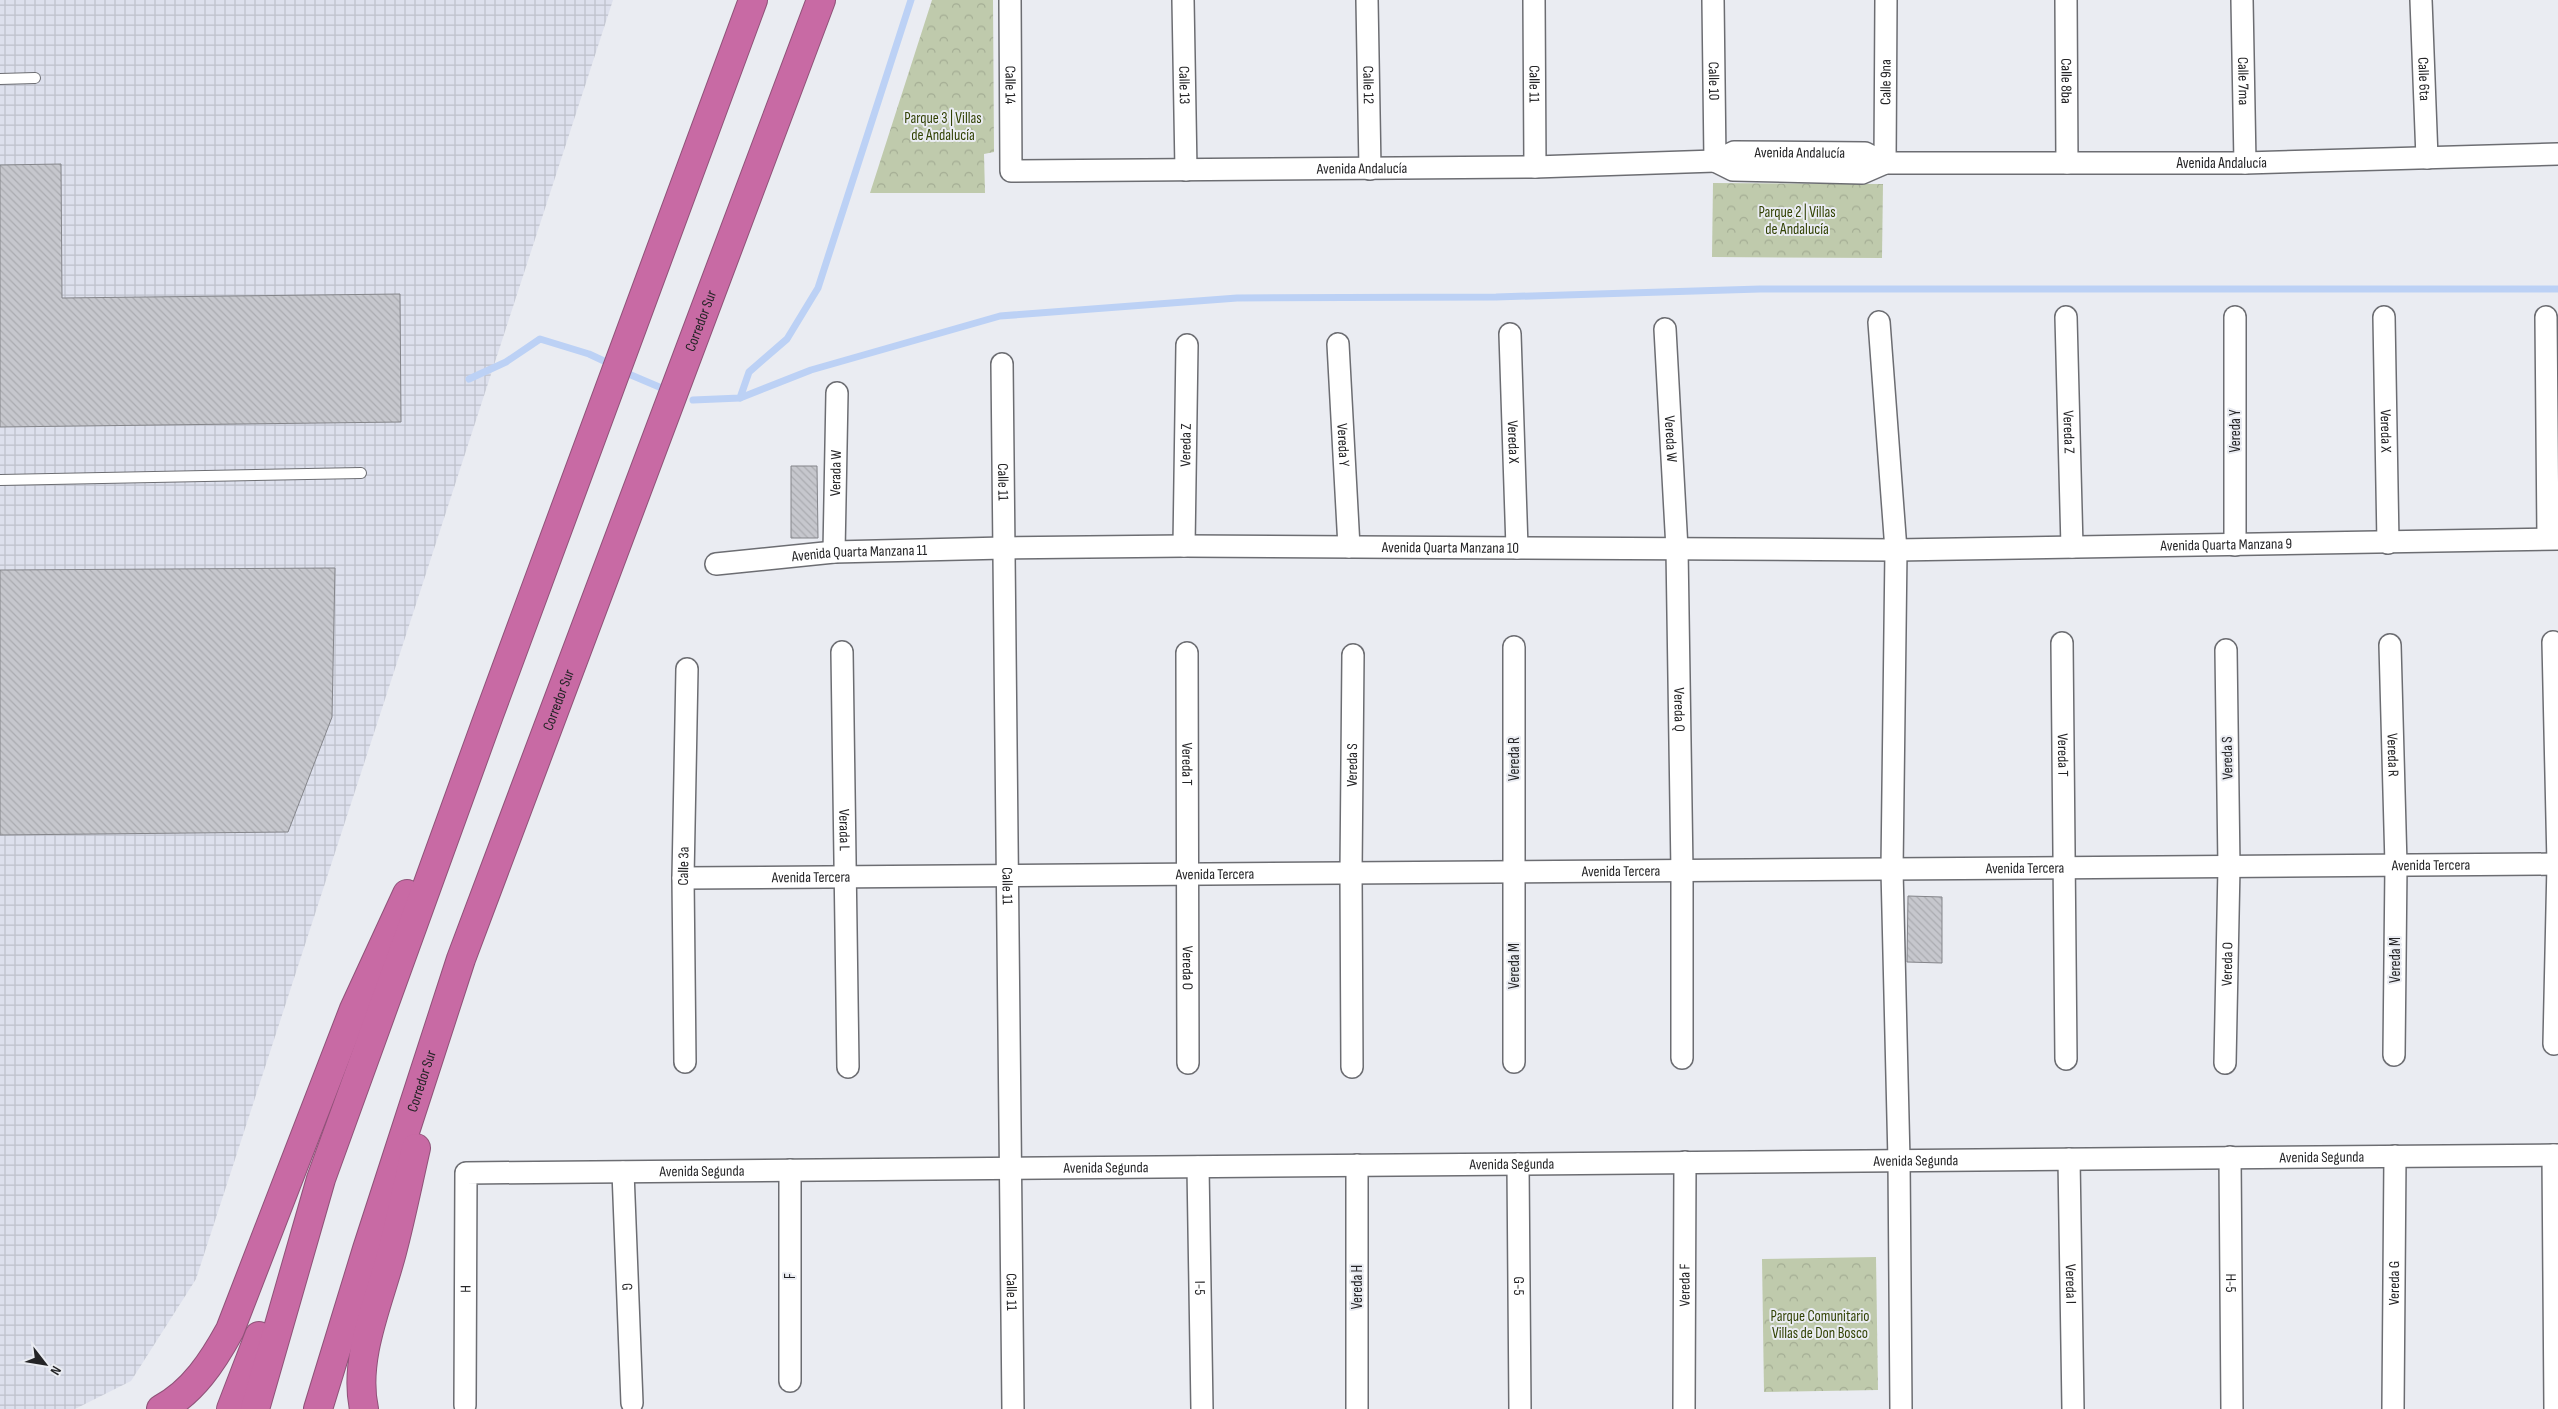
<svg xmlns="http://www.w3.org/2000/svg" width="2558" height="1409" viewBox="0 0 2558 1409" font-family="'Sofia Sans Condensed',sans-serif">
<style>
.industrial{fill:url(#industrial-grid)}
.park{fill:url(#park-crowns)}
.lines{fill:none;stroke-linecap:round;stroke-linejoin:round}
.stream{stroke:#bcd1f5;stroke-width:7}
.building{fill:url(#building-back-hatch);stroke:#84858a}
.lane-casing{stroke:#6c6d72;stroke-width:12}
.street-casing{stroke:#6c6d72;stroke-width:24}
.highway-casing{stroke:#8f5278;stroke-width:30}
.lane{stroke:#fff;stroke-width:10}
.street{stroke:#fff;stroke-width:21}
.highway{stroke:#c86aa4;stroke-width:28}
.labels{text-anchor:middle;stroke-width:4;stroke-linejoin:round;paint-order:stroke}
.street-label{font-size:15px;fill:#242426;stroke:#eaecf2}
.park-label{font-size:15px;fill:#324204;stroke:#eaecf2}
</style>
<defs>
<pattern id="industrial-grid" width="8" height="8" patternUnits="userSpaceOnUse" patternTransform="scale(1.25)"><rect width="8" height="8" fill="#dde0ed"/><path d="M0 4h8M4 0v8" fill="none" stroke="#bec0cb"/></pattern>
<pattern id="park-crowns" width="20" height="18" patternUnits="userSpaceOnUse" patternTransform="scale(1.25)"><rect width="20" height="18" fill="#bfcaac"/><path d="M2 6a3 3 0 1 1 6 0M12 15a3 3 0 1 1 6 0" fill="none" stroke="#a4ad94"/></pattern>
<pattern id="building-back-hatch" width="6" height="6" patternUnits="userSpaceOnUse" patternTransform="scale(1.25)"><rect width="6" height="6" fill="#c6c7cd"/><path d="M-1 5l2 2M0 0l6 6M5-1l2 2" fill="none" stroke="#aaabb0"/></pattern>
</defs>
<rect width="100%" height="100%" fill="#eaecf2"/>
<!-- industrial -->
<path class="industrial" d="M0,0H613L196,1279L131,1381L75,1409H0Z"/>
<!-- park -->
<g class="park">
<path d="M932,0H993L994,152L984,154L985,193H870Z"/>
<path d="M1713,183L1883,184L1882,258L1712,257Z"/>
<path d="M1876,1257L1878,1390L1764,1392L1762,1259Z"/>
</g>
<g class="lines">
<!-- stream -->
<g class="stream">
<path d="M631,375L664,389"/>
<path d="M469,379L506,362L540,339L589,354L604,361"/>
<path d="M740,398L749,372L787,339L818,288L911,0"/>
<path d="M693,400L740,398L811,370L1000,316L1237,298L1496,297L1760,289H2558"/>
</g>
</g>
<!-- building -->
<g class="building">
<path d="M61,164L62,298L400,294L401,422L0,427V165Z"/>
<path d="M791,466H817L818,538H791Z"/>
<path d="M335,568L332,717L288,832L0,835V570Z"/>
<path d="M1908,896L1942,897V963L1907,962Z"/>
</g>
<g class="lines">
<defs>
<g id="lane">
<path d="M0,79L35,78"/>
<path d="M0,480L361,473"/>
</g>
<g id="street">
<path id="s1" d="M1010,0L1011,171L1535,167L1715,161L1734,152L1865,153L1885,163"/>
<path id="s2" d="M1183,0L1186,170"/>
<path id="s3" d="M1367,0L1370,169"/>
<path id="s4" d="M1534,0L1535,167"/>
<path id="s5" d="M1713,0L1715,161"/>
<path id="s6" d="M2066,0L2067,163"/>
<path id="s7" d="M2242,0L2245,163"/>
<path id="s8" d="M2421,0L2427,158"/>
<path id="s9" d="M1715,161L1733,170L1862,173L1885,163H2245L2558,154"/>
<path id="s10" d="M1885,163L1886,0"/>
<path id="s11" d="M2066,317L2072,547"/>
<path d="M2235,317V545"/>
<path id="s12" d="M2384,317L2388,543"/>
<path d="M2546,317L2548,538"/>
<path d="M1879,322L1896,550L1892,870L1899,1160L1901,1409"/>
<path id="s13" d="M1665,329L1677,549L1682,871V1058"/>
<path id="s14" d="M1510,334L1517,548"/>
<path id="s15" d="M1338,344L1349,547"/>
<path id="s16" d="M1002,364L1013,1409"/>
<path id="s17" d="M1184,546L1187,345"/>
<path id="s18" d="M834,552L837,393"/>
<path id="s19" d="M716,564L834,552L1004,548L1184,546L1896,550L2558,539"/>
<path d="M2553,642L2558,864L2554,1044"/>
<path id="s20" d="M2062,643L2066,1059"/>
<path id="s21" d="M2390,645L2396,865L2394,1055"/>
<path d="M1514,647V1062"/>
<path id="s22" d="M842,652L848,1067"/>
<path id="s23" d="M1187,653L1188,1063"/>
<path id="s24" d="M683,878L2558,864"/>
<path id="s25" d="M685,1062L683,878L687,669"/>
<path id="s26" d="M2225,1063L2229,867L2226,650"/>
<path id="s27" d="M1352,1067L1351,873L1353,655"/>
<path d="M2553,1155L2555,1409"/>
<path id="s28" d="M2230,1157L2232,1409"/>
<path id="s29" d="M2069,1159L2073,1409"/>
<path id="s30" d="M1518,1164L1520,1409"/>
<path id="s31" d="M1198,1167L1202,1409"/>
<path d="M790,1170V1381"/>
<path id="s32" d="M623,1172L632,1403"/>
<path id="s33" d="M465,1405L466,1173L2558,1155"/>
<path d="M1357,1409V1165"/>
<path id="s34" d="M1684,1409L1685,1162"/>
<path id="s35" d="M2393,1409L2395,1156"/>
</g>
<g id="highway">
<path d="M161,1409C193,1392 213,1361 230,1330L354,1009L407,894"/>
<path d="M231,1409L259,1336"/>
<path d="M255,1409L321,1179L489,715L753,0"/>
<path id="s36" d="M318,1409L367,1249L461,959L821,0"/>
<path d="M364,1409C353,1358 379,1302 392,1252C401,1218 408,1183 416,1148"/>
</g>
</defs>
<!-- lane casing -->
<use href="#lane" class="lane-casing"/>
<!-- street casing -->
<use href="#street" class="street-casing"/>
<!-- highway casing -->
<use href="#highway" class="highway-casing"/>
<!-- lane -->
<use href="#lane" class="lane"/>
<!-- street -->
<use href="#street" class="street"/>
<!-- highway -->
<use href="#highway" class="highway"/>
</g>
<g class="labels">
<!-- street labels -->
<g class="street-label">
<text dy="5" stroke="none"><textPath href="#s8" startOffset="79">Calle 6ta</textPath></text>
<text dy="5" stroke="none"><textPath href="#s5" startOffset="81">Calle 10</textPath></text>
<text dy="5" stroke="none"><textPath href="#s6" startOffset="81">Calle 8ba</textPath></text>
<text dy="5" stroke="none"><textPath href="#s10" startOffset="81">Calle 9na</textPath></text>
<text dy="5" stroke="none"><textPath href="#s7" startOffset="81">Calle 7ma</textPath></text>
<text dy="5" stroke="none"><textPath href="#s4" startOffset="84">Calle 11</textPath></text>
<text dy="5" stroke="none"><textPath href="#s2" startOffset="85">Calle 13</textPath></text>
<text dy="5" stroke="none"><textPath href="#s3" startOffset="85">Calle 12</textPath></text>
<text dy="5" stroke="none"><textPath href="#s1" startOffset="85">Calle 14</textPath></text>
<text dy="5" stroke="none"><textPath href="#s1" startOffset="962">Avenida Andalucía</textPath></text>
<text dy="5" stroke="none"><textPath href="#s9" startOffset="511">Avenida Andalucía</textPath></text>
<text dy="5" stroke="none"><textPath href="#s1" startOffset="522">Avenida Andalucía</textPath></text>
<text dy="5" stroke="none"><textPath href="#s36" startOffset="1154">Corredor Sur</textPath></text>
<text dy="5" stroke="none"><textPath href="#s12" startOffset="114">Vereda X</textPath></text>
<text transform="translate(2235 431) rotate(-90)" y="5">Vereda Y</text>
<text dy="5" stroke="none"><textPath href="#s11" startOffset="115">Vereda Z</textPath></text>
<text dy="5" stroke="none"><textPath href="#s13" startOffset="110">Vereda W</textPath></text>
<text dy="5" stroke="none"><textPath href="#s14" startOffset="108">Vereda X</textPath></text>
<text dy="5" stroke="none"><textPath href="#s17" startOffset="101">Vereda Z</textPath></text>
<text dy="5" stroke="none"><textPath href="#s15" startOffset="101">Vereda Y</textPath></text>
<text dy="5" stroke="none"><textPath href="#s18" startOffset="79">Verada W</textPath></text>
<text dy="5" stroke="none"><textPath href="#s16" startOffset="118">Calle 11</textPath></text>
<text dy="5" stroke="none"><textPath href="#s19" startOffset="1511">Avenida Quarta Manzana 9</textPath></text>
<text dy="5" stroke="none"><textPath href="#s19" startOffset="735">Avenida Quarta Manzana 10</textPath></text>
<text dy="5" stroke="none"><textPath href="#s19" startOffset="144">Avenida Quarta Manzana 11</textPath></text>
<text dy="5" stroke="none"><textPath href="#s36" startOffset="749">Corredor Sur</textPath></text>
<text dy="5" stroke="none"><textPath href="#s13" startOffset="381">Vereda Q</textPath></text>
<text dy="5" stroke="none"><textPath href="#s21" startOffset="110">Vereda R</textPath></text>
<text dy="5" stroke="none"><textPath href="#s20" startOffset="112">Vereda T</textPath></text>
<text transform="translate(2227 758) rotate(-91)" y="5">Vereda S</text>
<text transform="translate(1514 759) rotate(-90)" y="5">Vereda R</text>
<text dy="5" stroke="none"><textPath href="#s23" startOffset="111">Vereda T</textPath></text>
<text dy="5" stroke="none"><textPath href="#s27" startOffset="302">Vereda S</textPath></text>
<text dy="5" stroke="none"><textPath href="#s22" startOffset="178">Verada L</textPath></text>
<text dy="5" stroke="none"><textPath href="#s24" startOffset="1748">Avenida Tercera</textPath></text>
<text dy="5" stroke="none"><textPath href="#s25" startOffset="196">Calle 3a</textPath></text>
<text dy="5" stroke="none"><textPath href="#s24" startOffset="1342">Avenida Tercera</textPath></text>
<text dy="5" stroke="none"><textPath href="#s24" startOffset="938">Avenida Tercera</textPath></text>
<text dy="5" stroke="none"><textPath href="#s24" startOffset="532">Avenida Tercera</textPath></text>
<text dy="5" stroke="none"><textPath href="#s24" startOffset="128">Avenida Tercera</textPath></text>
<text dy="5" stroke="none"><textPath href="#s16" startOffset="522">Calle 11</textPath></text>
<text transform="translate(2395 960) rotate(-90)" y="5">Vereda M</text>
<text dy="5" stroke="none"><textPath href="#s26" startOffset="99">Vereda O</textPath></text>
<text transform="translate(1514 966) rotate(-90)" y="5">Vereda M</text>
<text dy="5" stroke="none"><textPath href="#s23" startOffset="315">Vereda O</textPath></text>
<text dy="5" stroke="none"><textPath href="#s36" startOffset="344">Corredor Sur</textPath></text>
<text dy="5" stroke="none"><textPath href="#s33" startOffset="2088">Avenida Segunda</textPath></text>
<text dy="5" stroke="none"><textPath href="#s33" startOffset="1682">Avenida Segunda</textPath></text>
<text dy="5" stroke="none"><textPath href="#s33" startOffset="1278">Avenida Segunda</textPath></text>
<text dy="5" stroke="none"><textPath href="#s33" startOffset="872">Avenida Segunda</textPath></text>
<text dy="5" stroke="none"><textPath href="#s33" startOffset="468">Avenida Segunda</textPath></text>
<text transform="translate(790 1276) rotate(-90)" y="5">F</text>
<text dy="5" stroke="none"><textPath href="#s28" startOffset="126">H-5</textPath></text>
<text dy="5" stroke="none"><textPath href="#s35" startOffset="126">Vereda G</textPath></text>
<text dy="5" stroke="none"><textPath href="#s29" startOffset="125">Vereda I</textPath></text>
<text dy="5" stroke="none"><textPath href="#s30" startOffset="122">G-5</textPath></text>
<text dy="5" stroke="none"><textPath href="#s34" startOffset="124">Vereda F</textPath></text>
<text dy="5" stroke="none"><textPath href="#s32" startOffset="115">G</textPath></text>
<text transform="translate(1357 1287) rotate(-90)" y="5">Vereda H</text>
<text dy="5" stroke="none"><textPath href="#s31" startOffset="121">I-5</textPath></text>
<text dy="5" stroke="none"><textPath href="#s33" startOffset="116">H</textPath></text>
<text dy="5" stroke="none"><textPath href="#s16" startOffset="928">Calle 11</textPath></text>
</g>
<!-- park labels -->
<g class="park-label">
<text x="943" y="123">Parque 3 | Villas<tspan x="943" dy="17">de Andalucía</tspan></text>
<text x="1797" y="217">Parque 2 | Villas<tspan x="1797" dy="17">de Andalucía</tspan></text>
<text x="1820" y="1321">Parque Comunitario<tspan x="1820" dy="17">Villas de Don Bosco</tspan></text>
</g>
</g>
<!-- north arrow -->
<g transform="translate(45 1364) rotate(121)" stroke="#eaecf2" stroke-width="4" paint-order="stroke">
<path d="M0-4L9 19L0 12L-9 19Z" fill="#242426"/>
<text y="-8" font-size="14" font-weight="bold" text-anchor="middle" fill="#242426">N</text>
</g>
</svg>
